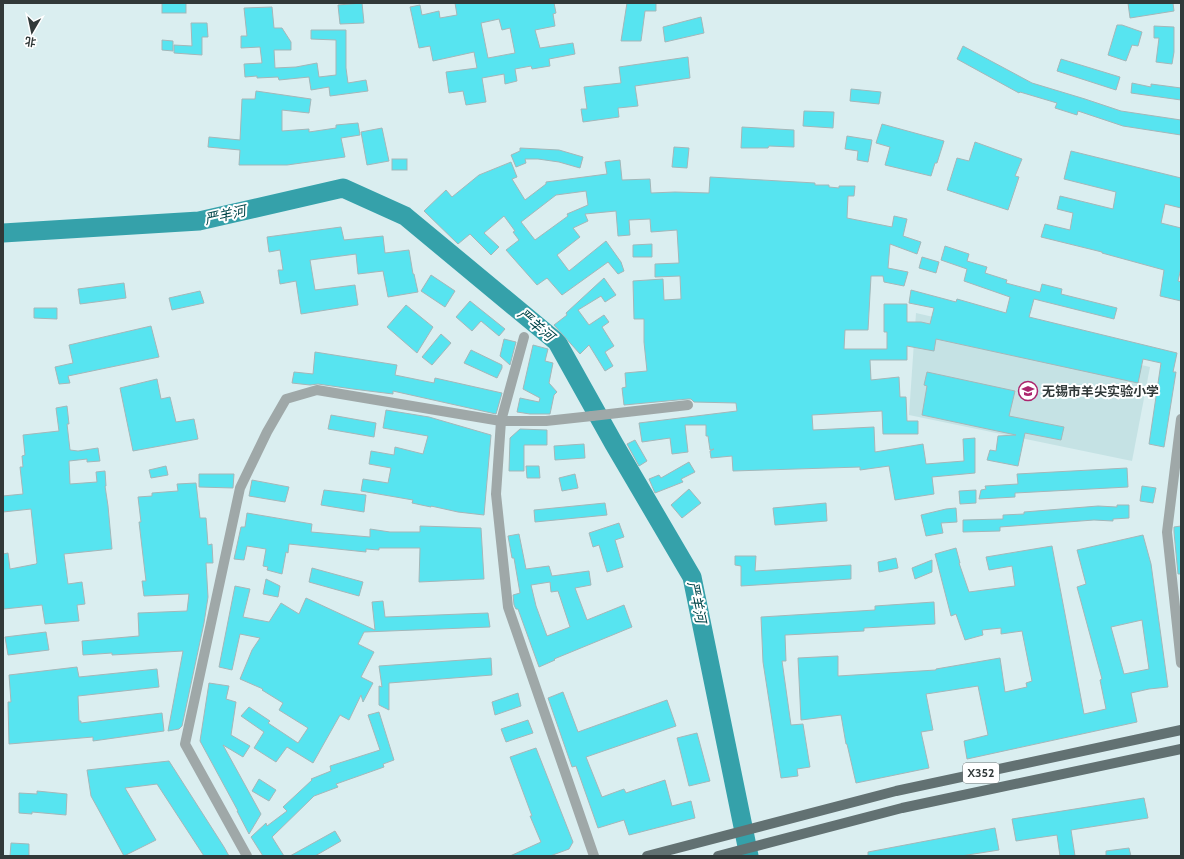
<svg xmlns="http://www.w3.org/2000/svg" width="1184" height="859" viewBox="0 0 1184 859" font-family="Cabin,'Noto Sans SC',sans-serif">
<style>
.built{fill:#c5e2e4}
.lines{fill:none;stroke-linecap:round;stroke-linejoin:round}
.river{stroke:#35a1aa;stroke-width:19}
.building{fill:#57e4f0;stroke:#a4b7b9;fill-rule:evenodd}
.minor{stroke:#9fa8a8;stroke-width:10}
.tertiary{stroke:#9fa8a8;stroke-width:10}
.primary{stroke:#627172;stroke-width:10}
.labels{text-anchor:middle;stroke-width:4;stroke-linejoin:round;paint-order:stroke}
.shield{fill:#fff;stroke:#6f7474;stroke-width:1}
.shield-label{font-size:12px;font-weight:bold;fill:#313939}
.poi-label{font-size:13px;font-weight:bold;fill:#313939;stroke:#fff;text-anchor:start}
.water-label{font-size:14px;font-style:italic;fill:#004549;stroke:#fff}
</style>
<rect width="100%" height="100%" fill="#daeef0"/>
<!-- built -->
<path class="built" d="M916,313L1150,367L1132,461L909,415Z"/>
<g class="lines">
<!-- river -->
<path class="river" d="M3,233L199,221L343,188L405,216L557,342L614,444L692,577L749,856"/>
</g>
<!-- building -->
<g class="building">
<rect x="162" y="3" width="24" height="10"/>
<path d="M362,3L364,23L340,24L338,5Z"/>
<path d="M455,3H554L556,13L553,14L555,26L535,30L540,48L573,43L575,54L549,59L550,66L532,69L531,66L515,69L517,81L505,84L504,74L482,78L486,102L466,105L463,91L449,93L446,72L477,68L474,52L433,61L430,46L419,48L410,7L420,5L422,15L439,11L440,18L457,15ZM499,19L502,30L510,28L515,53L488,58L481,23Z"/>
<path d="M627,3H656V11H645L641,41H621Z"/>
<path d="M1128,3H1173L1174,11L1130,18Z"/>
<path d="M272,7L274,28H282L291,42V50H274L275,68L296,67L317,63L319,77L336,75V40L311,39V30H346V68L348,83L366,80L368,91L330,96L329,87L311,90L309,77L279,80L278,77L257,78V76L245,77L244,64L262,63L260,47L241,48V36H247L244,8Z"/>
<path d="M701,17L704,33L665,42L663,27Z"/>
<path d="M191,23H207L208,37H202V55L174,53V45L192,46Z"/>
<path d="M1117,25H1122L1142,32L1138,46L1132,45L1126,61L1108,55Z"/>
<path d="M1154,26L1174,27V52L1172,64L1156,62L1159,38H1154Z"/>
<path d="M162,40L173,41V51L162,50Z"/>
<path d="M963,46L1032,83L1085,99L1121,111L1181,120V135L1123,126L1078,111L1077,115L1055,108L1057,103L1020,92L1019,93L957,59Z"/>
<path d="M688,57L690,78L635,86L638,106L618,108L619,117L583,122L581,109H587L584,87L621,83L619,67Z"/>
<path d="M1061,59L1120,77L1116,90L1057,71Z"/>
<path d="M1132,83L1151,87V84L1181,88V100L1131,93Z"/>
<path d="M851,89L881,92L879,104L850,101Z"/>
<path d="M256,91L311,99L309,113L282,110V131L309,129V132L336,128V125L358,123L360,135L341,138L345,157L287,165H239L240,150L208,147L209,137L240,140L242,99H255Z"/>
<path d="M804,111L834,112L833,128L803,126Z"/>
<path d="M882,124L944,141L937,163H935L931,176L885,165L890,147L876,143Z"/>
<path d="M742,127L794,130V147L769,146L768,148H741Z"/>
<path d="M382,128L389,161L367,165L361,132Z"/>
<path d="M847,136L872,140L868,162L857,160L858,151L845,149Z"/>
<path d="M975,142L1022,159L1015,176L1019,177L1008,210L947,190L957,158L969,161Z"/>
<path d="M674,147L689,148L687,168L672,167Z"/>
<path d="M520,148L559,150L583,157L580,168L559,162L538,159H525L526,163L516,167L511,155L520,151Z"/>
<path d="M1071,151L1181,178V208L1165,204L1161,223L1181,228V268L1178,281L1181,282V301L1160,296L1164,270L1102,253V252L1041,237L1045,224L1070,230L1073,213L1057,209L1060,196L1113,209L1116,192L1064,179Z"/>
<rect x="392" y="159" width="15" height="11"/>
<path d="M620,160L622,180L650,179L651,193L675,192L709,193L710,177L815,183V185H829V187L839,188V186H855L854,196H848L847,218L892,227L894,216L907,219L903,236L921,242L917,254L890,244L888,268L908,272L904,286L884,282L883,276H871L868,330H845L844,349H887V332H884V304H907V322H921L930,324L934,308L909,303L911,290L956,302L957,299L1006,313L1010,297L964,281L967,269L941,260L945,246L969,254L967,261L987,267L985,273L1007,280L1006,283L1040,292L1042,284L1062,289L1061,294L1117,308L1114,319L1034,299L1029,317L1177,353L1173,372H1176L1164,447L1149,444L1161,363L1143,359L1138,383L936,339L934,351L907,346V360H870L871,380L899,377L900,397H906L907,421H918V434H883L882,411L812,415L813,430L874,427L875,452L923,444L926,464L964,461L963,439L975,438V473L932,477L934,494L895,500L889,466L860,470V467L733,471L732,456L711,458L710,451L714,449L710,450L708,436H706V425H685L688,452L672,454L670,438L642,442L639,423L737,411L736,403L694,402L691,399H688L624,405L622,388L626,387L625,373L647,371L644,342V319H634L633,281L663,279L664,300L681,299L680,276L655,277V264L679,263L677,230L651,232L650,219L629,220L630,235L618,236L616,211L585,214L588,221L573,228L580,237L557,255L569,271L606,241L621,262L624,271L618,274L608,262L562,295L547,278L537,285L506,250L519,240L513,232L515,231L504,216L484,233L499,247L491,255L470,234L458,244L424,211L446,190L452,197L479,175L511,162L517,177L512,179L525,200L546,184V182L607,174L605,162ZM586,191L588,205L567,214L568,216L535,240L521,222L556,195Z"/>
<path d="M341,227L344,240L383,236L385,253L409,250L413,274H414L418,292L388,297L383,271L358,274L356,254L310,260L315,290L355,285L358,305L301,314L296,281L280,284L278,270H283L280,250L269,252L267,237Z"/>
<path d="M652,244V257H633V245Z"/>
<path d="M922,257L939,262L936,273L919,268Z"/>
<path d="M431,275L455,291L445,307L421,291Z"/>
<path d="M604,278L616,295L605,302L601,296L578,310L589,325L604,315L609,322L602,327L614,346L605,352L613,366L605,371L589,345L580,354L554,325L567,315L566,313Z"/>
<path d="M124,283L126,298L80,304L78,289Z"/>
<path d="M200,291L204,303L172,310L169,298Z"/>
<path d="M470,301L505,329L499,336L481,321L472,331L456,317Z"/>
<path d="M406,305L433,327L417,353L387,327Z"/>
<path d="M34,308H57V319L34,318Z"/>
<path d="M151,326L159,357L68,376L70,383L59,384L55,367L73,363L69,345Z"/>
<path d="M441,334L451,343L432,365L422,357Z"/>
<path d="M504,339L516,342L510,365L500,356Z"/>
<path d="M533,345L548,349L545,361L553,363L549,383L557,392L554,395L550,414H530L517,412L520,398L539,402L540,398L523,389Z"/>
<path d="M471,350L502,365V368L497,378L464,363Z"/>
<path d="M315,352L397,365L395,375L434,383L435,378L502,393L496,414L393,391V394L353,389L318,384L310,385L292,383L294,372L313,374Z"/>
<path d="M927,372L1015,391L1009,416L1064,427L1061,440L1025,433L1018,466L987,460L990,450L996,451L998,436L1016,435L922,415L927,386L924,385Z"/>
<path d="M157,379L161,399L170,397L176,422L194,419L198,439L133,451L120,388Z"/>
<path d="M67,406L69,424H67L70,450L78,451L98,448L100,461L87,462V459L69,461L70,484L97,482L96,472L105,471L106,486H105L108,506L112,549L64,554L68,584L82,582L85,604L77,605L79,621L45,624L42,605L4,609L3,554L8,553L10,569L36,564L37,563L31,509L3,512V496L23,494L20,467H23L22,456L25,455L23,435L59,431L56,408Z"/>
<path d="M386,410L429,417L491,435L484,515L458,512L431,506V507L412,503L413,500L361,491L363,479L388,483L391,468L369,464L371,451L394,455L395,447L423,454L428,436L383,428Z"/>
<path d="M331,415L376,423L374,437L328,429Z"/>
<path d="M520,429L547,430V445H524V471H509L510,438Z"/>
<path d="M635,440L647,461L639,466L627,444Z"/>
<path d="M584,444L585,458L555,460L554,446Z"/>
<path d="M689,462L695,472L681,479L683,482L655,493L649,479L659,475L661,478Z"/>
<path d="M166,466L168,475L151,478L149,470Z"/>
<path d="M526,466H539L540,478H527Z"/>
<path d="M1127,468L1128,487L1015,493V497L979,499L981,490L986,489L985,486L1018,484L1017,474Z"/>
<path d="M199,474H234L233,488L199,487Z"/>
<path d="M575,474L578,488L562,491L559,478Z"/>
<path d="M252,480L289,487L285,502L249,496Z"/>
<path d="M196,483L200,518H206L208,545L212,544L213,563H206L208,597L204,623L182,726L179,729L168,731L183,651L112,655V653L83,655L82,641L139,636L138,613L187,611L189,594L144,596L142,581H146L139,522H141L138,497L152,496V493L178,491L177,484Z"/>
<path d="M1142,486L1156,488L1153,503L1140,501Z"/>
<path d="M689,489L701,503L682,518L671,505Z"/>
<path d="M324,490L366,495L364,512L321,505Z"/>
<path d="M976,490V503L960,504L959,491Z"/>
<path d="M605,503L607,515L535,522L534,510Z"/>
<path d="M826,503L827,521L775,525L773,508Z"/>
<path d="M1117,505H1129V518L1113,519V521L1094,520L1000,527V531L963,532V520L1003,519V515L1024,514V512L1098,506L1117,507Z"/>
<path d="M956,508L957,522L941,523L943,533L926,536L921,515L946,509Z"/>
<path d="M247,513L312,524L311,532L370,537V529L390,532H420V526L481,528L484,579L419,582L420,548H379V550L366,549V552L289,544L288,553L286,552L282,574L267,570L268,567L263,566L266,549L247,546L244,560L234,559L241,527H245Z"/>
<path d="M619,523L624,537L615,540L623,567L607,572L599,545L593,547L589,533Z"/>
<path d="M1181,526V574H1178L1174,532V527Z"/>
<path d="M519,534L526,569L549,566L552,576L589,571L591,585L575,588L587,620L624,605L632,627L554,659L555,660L539,667L518,609H516L514,605L513,595L520,593L514,558H512L508,536ZM550,582L551,592L558,591L570,627L547,636L536,606L531,585Z"/>
<path d="M1143,535L1151,564L1168,687L1149,689L1131,693L1137,722L967,759L964,741L988,735L978,686L926,694L933,730L921,732L929,768L856,783L847,744H846L841,715L801,720L798,658L838,656V676L936,670V669L1000,658L1005,692L1027,687L1026,683L1032,681L1022,631L1001,634V628L982,630L983,635L965,640L956,614L951,616L935,554L956,548L960,563H959L969,592L1015,586L1012,566L989,570L986,557L1052,546L1084,714L1106,709L1100,680L1102,679L1077,587L1086,584L1077,550ZM1142,620L1149,669L1124,674L1111,627Z"/>
<path d="M735,556H756L755,571L851,565V579L741,586V566L735,565Z"/>
<path d="M896,558L898,568L879,572L878,562Z"/>
<path d="M932,560V572L915,579L912,568Z"/>
<path d="M312,568L363,582L359,596L309,582Z"/>
<path d="M266,579L280,586L278,597L263,594Z"/>
<path d="M235,586L250,589L243,617L269,622L281,603L299,614L306,598L375,630L372,602L383,601L385,617L488,613L490,627L364,632L358,644L374,652L361,677L373,683L363,702L361,695L349,720L340,715L313,763L287,747L276,762L254,748L264,732L241,716L249,707L270,721L268,723L298,743L308,728L279,710L283,703L262,690L263,689L240,679L252,650L260,638L240,634L232,670L219,667Z"/>
<path d="M934,602L935,624L864,628V631L785,635L786,661H782L791,725L803,724L810,767L797,769L798,776L781,778L763,662L761,617L875,610V606Z"/>
<path d="M46,632L49,650L8,655L5,637Z"/>
<path d="M491,658L492,675L389,683V710L379,705V686L382,687L379,666Z"/>
<path d="M77,667L79,677L157,669L159,687L78,696L79,721H81V723L162,713L164,731L93,741V737L9,744L8,702H11L9,675Z"/>
<path d="M209,683L229,686L226,699L236,702L231,735L250,746L243,757L223,745L261,814L249,834L237,811H238L200,741Z"/>
<path d="M563,692L578,732L667,700L676,726L586,757L602,797L624,789L626,793L665,780L672,806L691,801L695,818L629,835L624,820L598,828L576,766L572,767L548,698Z"/>
<path d="M518,693L521,706L495,715L492,702Z"/>
<path d="M379,712L394,760L383,764L384,767L336,784L338,787L314,796L272,837L284,856H263L251,837L266,823L267,826L287,811L283,807L312,780L311,779L331,771L330,766L380,750L368,715Z"/>
<path d="M528,720L533,733L506,742L501,729Z"/>
<path d="M697,733L710,781L689,786L677,738Z"/>
<path d="M536,748L573,842L569,849L550,856H510L541,842L530,816H532L510,757Z"/>
<path d="M169,761L224,847L229,856H204L157,784L125,788L156,840L124,856L91,796L87,770Z"/>
<path d="M259,779L276,790L269,801L252,791Z"/>
<path d="M37,791L67,794L66,815L32,812V814L19,813V793L37,794Z"/>
<path d="M1144,798L1148,818L1071,830L1075,856H1060L1057,835L1016,841L1012,819Z"/>
<path d="M995,828L999,850L961,856H868V852Z"/>
<path d="M335,831L341,841L315,856H290Z"/>
<path d="M11,843L29,844V856H10Z"/>
<path d="M1129,848L1131,856H1106V851Z"/>
</g>
<g class="lines">
<!-- minor -->
<path class="minor" d="M247,856L185,744L240,488L267,432L286,399L317,390L501,421H546L592,416"/>
<!-- tertiary -->
<g class="tertiary">
<path d="M524,337L501,421L496,494L508,607L594,856"/>
<path d="M592,416L688,405"/>
<path d="M1181,419L1167,532L1181,663"/>
</g>
<!-- primary -->
<g class="primary">
<path d="M647,856L896,791L1181,730"/>
<path d="M718,856L902,808L1181,749"/>
</g>
</g>
<!-- icons -->
<defs>
<symbol id="school-ring" viewBox="-11 -11 22 22"><circle r="9.5" fill="#fff" stroke="#ac266e" stroke-width="1.5"/><path d="M0-5L7-2L0 1L-7-2ZM-4 1L0 2.5L4 1V4Q0 6-4 4Z" fill="#ac266e"/></symbol>
</defs>
<g fill-rule="evenodd">
<use href="#school-ring" x="1017" y="380" width="22" height="22"/>
</g>
<g class="labels">
<!-- shield labels -->
<rect class="shield" x="963" y="763" width="36" height="20" rx="3"/>
<g class="shield-label">
<text x="981" y="777">X352</text>
</g>
<!-- poi labels -->
<g class="poi-label">
<text x="1042" y="396">无锡市羊尖实验小学</text>
</g>
<!-- water labels -->
<g class="water-label">
<text transform="translate(225 215) rotate(-13)" y="5">严羊河</text>
<text transform="translate(536 325) rotate(40)" y="5">严羊河</text>
<text transform="translate(697 602) rotate(78)" y="5">严羊河</text>
</g>
</g>
<!-- border -->
<rect width="1184" height="859" fill="none" stroke="#313939" stroke-width="8"/>
<!-- north arrow -->
<g transform="translate(32 32) rotate(189)" stroke="#ffffff" stroke-width="3" paint-order="stroke">
<path d="M0-3L7 15L0 10L-7 15Z" fill="#313939"/>
<text y="-6" font-size="11" font-weight="bold" text-anchor="middle" fill="#313939">北</text>
</g>
</svg>
